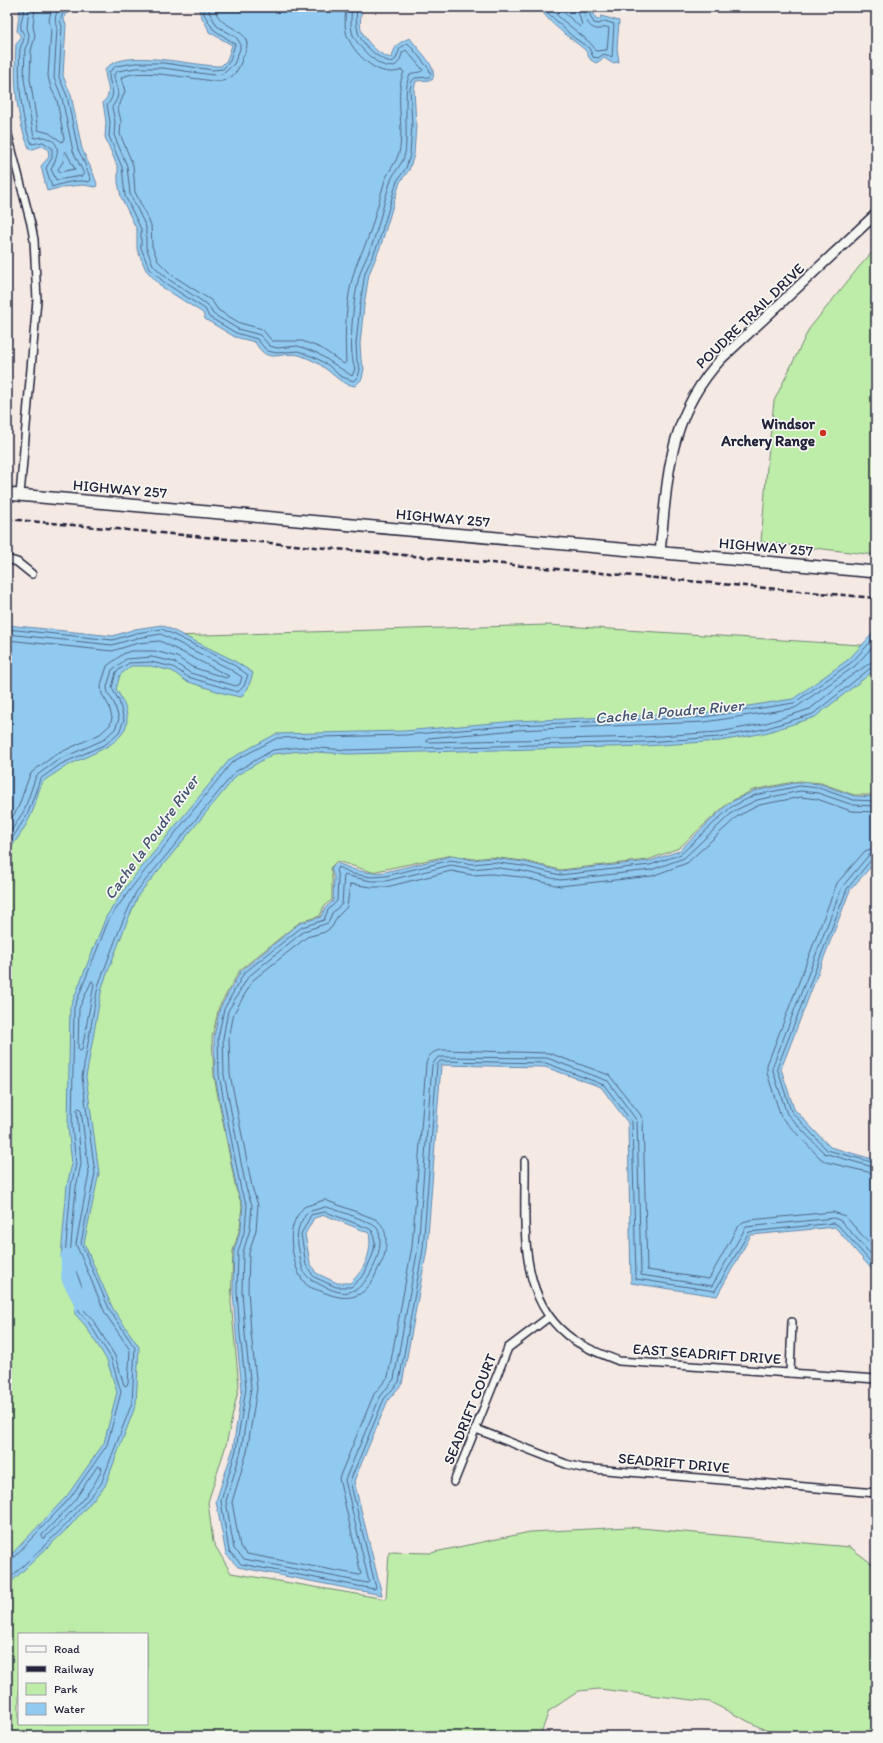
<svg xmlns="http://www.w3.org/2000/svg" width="883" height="1743" viewBox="0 0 883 1743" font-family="Itim,sans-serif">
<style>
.green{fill:#beeca9;stroke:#708772;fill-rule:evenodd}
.water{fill:#91caf0;stroke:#6587a8;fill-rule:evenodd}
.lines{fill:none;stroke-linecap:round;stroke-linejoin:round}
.shore{stroke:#4e6583;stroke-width:1}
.river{stroke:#91caf0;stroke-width:15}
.minor-casing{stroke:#22223b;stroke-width:10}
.tertiary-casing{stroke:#22223b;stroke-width:12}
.primary-casing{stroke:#22223b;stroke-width:14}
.minor{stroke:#f6f6f2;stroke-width:7}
.tertiary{stroke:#f6f6f2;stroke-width:9}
.primary{stroke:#f6f6f2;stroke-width:11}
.rail{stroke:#22223b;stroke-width:2.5;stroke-dasharray:6 3;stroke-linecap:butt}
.poi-dot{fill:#c8321e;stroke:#f6f6f2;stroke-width:1.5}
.labels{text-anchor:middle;stroke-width:3.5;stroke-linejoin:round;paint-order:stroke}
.street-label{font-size:15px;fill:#22223b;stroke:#f6f6f2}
.poi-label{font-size:15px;font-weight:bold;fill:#22223b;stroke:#f6f6f2;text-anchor:end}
.water-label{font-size:16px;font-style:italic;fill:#435471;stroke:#f6f6f2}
</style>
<rect width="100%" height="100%" fill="#f5e9e4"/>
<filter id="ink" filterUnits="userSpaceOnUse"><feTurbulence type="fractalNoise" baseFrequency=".025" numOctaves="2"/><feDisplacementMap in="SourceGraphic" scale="8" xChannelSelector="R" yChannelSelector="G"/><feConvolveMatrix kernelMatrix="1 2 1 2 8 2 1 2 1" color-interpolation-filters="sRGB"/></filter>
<g filter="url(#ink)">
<!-- green -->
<g class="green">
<path d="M876,248V555L761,542L767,466L774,401L809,329L859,267Z"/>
<path d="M548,625L876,646V795H854L821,783L799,781L753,790L728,803L679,848L648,860L560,870L524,861L490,857L473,859L452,855L372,872L337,861L330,868L332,877V900L324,906L320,916L300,922L240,970L219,1007L212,1038L214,1076L236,1189L242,1205L240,1228L233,1251L231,1302L239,1386L226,1445L208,1502L213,1542L231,1573L386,1599L389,1552L430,1553L530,1532L629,1527L850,1547L876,1567V1736H777L710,1702L599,1689L579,1691L549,1711L540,1736H7V823L138,637ZM19,1634H147V1724H19Z"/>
</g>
<!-- water -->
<g class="water">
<path d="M20,7H70L69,13L65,14L64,21L66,24L63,76L71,95L82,149L93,173L97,184L96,187L83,185L63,187L47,191L41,166L49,157L48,149L42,146L30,150C15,118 14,78 16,44L20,40V35L17,31Z"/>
<path d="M202,7H362C361,14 359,26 362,32C367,43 381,57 392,58C394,46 399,42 410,38C418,50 439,67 432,80L416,81L414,89L416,125L414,155L409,170L400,182L381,245L369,274L364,305L360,344L361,360L364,368L362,379L355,386C342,384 336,377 326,369C319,363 308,358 299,355C280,351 268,366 255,342L235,337L205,319L203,313L162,287L146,270L137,249V230L121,197L118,182V168L105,137L106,122L103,102C114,93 105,83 105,70C120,46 197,67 221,66L227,60L232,45L209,32C207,23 200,18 199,9Z"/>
<path d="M541,7H592L596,19L600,20L601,16L619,21L617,48L619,62L612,63L604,58L596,63L591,60C588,57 587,52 585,50C574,40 543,20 541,7Z"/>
<path d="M7,625L113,636L135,629L162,625L233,660L253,673L248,688L241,697L226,694L186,681L172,671L151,666H131L120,675L116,689C153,746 88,749 54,774C51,776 45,779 42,783C37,793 36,805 31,815C25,829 15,841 7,854Z"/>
<path d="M876,630V669L815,717L765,733L720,741L645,746L348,754L301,751L273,754L237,775L139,894L126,924L102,987L86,1077L99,1173L84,1243L113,1309L139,1347L136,1404L105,1486L70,1526L7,1586V1559L67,1496L104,1443L117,1392L107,1360L85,1325L75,1314L73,1286L61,1257L67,1185L72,1164L68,1127L70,1008L106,917L128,884L230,759L276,734L404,731L516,721L704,713L793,699L849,659Z"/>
<path d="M800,782L820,784L854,796L876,797V861L850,890L781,1069L794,1109L830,1147L876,1160V1274L835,1227L751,1235L717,1296L631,1283L628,1123L601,1087L545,1067L441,1065L427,1249L402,1384L388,1400L354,1481L382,1595L238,1567L226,1554L216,1501L233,1449L242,1388L236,1334L233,1291L234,1251L241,1228L243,1205L237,1190L215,1076L214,1037L220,1008L241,971L300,923L321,917L325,908L333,901L334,877L331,868L337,863L355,870L372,873L385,872L452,856L473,860L491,858L524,862L560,871L650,861L679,851L729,803L754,791ZM325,1215L369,1233C373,1252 364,1271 350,1283H337L316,1273L310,1263L305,1234L314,1218Z"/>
</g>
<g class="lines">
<!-- shore -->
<g class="shore">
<path d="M24,7C24,14 20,22 21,29C22,32 24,33 24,37C24,42 21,44 20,49C18,75 20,120 32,144L43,142L52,148V158L46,168L52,187C64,183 77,179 89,182L91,180L83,159L78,150L67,96L59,77L62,26L60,21L65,7"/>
<path d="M29,7L27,28L29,35L28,43L25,48L24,79L34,138C38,138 40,137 44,137C63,141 58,157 51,169L56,180L82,176L84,174L73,151L62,98L54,78L57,28C54,21 55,13 60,7"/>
<path d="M35,7L33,26L35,36L31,51L30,79L38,130L49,133L62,142L64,139L57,100L51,88L48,76L51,29L49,20L52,7"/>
<path d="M204,7V14L213,29L235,44L230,61L223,69L213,70L164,63H135L116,66L109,72C108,86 119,91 107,105L110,122L109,136L122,167L125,196L141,229V248L149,268L165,283L205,309L209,317L236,333L257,339L267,351L277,353L298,351L316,358L328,365L340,376L353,381L358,377L360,369L357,361L356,344L360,305L365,273L378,244L397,181L406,168L410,155L412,125L410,89L412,81L415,78L429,77L431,75L429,69L408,43L400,48L396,59L392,62C380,61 361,44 358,32C356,25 356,15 357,7"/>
<path d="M209,7V12L217,26L236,37L240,43V49L234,64L223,74L213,75L163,68H136L118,71L114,74C114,88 124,91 112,107L115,122L114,135L127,166L130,194L146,227V247L153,265L168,279L208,305L213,314L238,329L260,335L270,346L277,348L298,346L317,353L352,376L355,369C347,349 354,291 361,270C365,260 370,251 373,242C380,222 384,200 391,180C395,170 403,164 405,153C408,139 403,81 410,75C414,71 419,74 423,70L406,50L402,53C396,86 360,51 353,35C350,27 351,15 352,7"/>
<path d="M215,7C216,28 245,26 247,44C247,50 244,54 242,59C240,67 235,76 226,80C218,83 208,80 199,79C181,77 136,68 121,78L125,91L118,109L121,121L120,134L133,165L135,192L151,225L152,246L158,261L172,275L212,301L218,310L240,323L262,329L272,341H302L321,348L344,364L346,362C344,332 346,297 355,269C358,259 363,250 367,241C374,221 379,200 385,180C389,170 396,163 399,153C405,128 394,92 404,72L402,70C380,79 357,57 348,38C344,30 345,16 346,7"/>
<path d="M545,7L546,11L573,37L589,48L593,57L598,58L604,54L612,57L614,24L605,21L599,24L594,23L591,18L588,7"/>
<path d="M550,7C560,22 590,38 596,51L607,50L609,28C605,26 605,28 600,29C588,30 584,17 583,7"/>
<path d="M558,7L580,27L582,25L577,7"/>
<path d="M66,152L75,169L60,172L58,169L63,162L64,153Z"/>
<path d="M7,629L113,640L136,633L162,629L231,663L248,675L244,686L238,692L188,677L173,667L151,662L129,663L116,672L112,688L119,701L124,720L119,732L106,744L61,764L40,779L28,813L7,847"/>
<path d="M7,634L112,645L137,638L161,634L228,668L242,677L240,684L236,686L190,673L174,662L152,657L126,659L112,670L107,687L108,693L114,703L119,719L115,729L103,740L58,760L36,776L24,811L7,837"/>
<path d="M7,640L112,651L138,643L160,641L229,676L226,678L192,667L177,657L155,651H130L123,654L107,666L101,685L102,694L109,706L112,718L110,725L100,734L55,755L32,772L29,777L18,808L7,826"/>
<path d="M876,643L855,666L795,708L705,722L517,730L428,738L426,741L428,742L645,737L719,732L763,724L810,709L848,678L870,663L876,661"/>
<path d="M876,801L853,800L819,788L800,786L755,795L731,807L681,854L650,865L560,875L523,866L491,862L473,864L451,860L386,876L372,877L353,874L339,867L336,870L338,877L337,901L328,910L324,920L302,927L244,973L224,1009L218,1038L219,1075L241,1190L247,1205L245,1229L238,1252L237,1291L240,1334L246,1388L236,1450L221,1501L229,1551L241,1564L374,1589L376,1588L350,1481L384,1399L399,1382L423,1249L437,1065L440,1061L546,1063L604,1085L632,1122L636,1279L715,1291L749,1232L834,1223L838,1225L876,1268"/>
<path d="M876,806L853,805L818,793L800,791L757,800L734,811L684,858L651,870L560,880L522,871L491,867L473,869L451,865L386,881H371L344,875L342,904L332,913L328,923L304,931L248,977L228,1011L223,1038L224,1075L246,1188L252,1205L250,1229L243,1252L242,1291L245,1334L251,1388L241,1451L226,1501L234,1549L244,1559L367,1583L369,1582L345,1480L380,1397L394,1379L418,1248L432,1065L438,1057L547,1058L608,1081L637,1121L641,1275L712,1286L746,1227L834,1218L841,1221L876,1260"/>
<path d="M876,812L851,811L817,799L801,797L759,805L738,816L687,863L652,876L560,886L521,877L491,874L472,875L451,871L386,887H371L350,884L347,907L337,917L332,927L325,932L307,937L253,980L234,1013L229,1038L230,1074L252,1187L258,1205L256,1230L249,1253L248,1290L251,1333L257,1388L247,1452L232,1502L240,1546L247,1554L359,1575L361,1574L339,1478L374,1394L388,1377L412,1247L426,1064C428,1055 433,1051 442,1050L549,1053L609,1075L640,1114L643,1120L647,1270L709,1279L737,1228L743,1222L750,1220L833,1212L845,1216L876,1251"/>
<path d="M876,847L865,851L837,883L767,1065V1073L781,1117L820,1158L826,1162L876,1174"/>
<path d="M876,853L868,856L842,887L772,1068L787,1114L824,1153L876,1168"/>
<path d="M876,858L871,860L847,889L777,1068L791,1111L827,1150L876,1163"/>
<path d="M92,981L94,984L82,1050L80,1051L78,1049L79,1009Z"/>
<path d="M79,1108L81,1110L89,1173L76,1244L105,1313L130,1350L128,1384L126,1386L124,1385L115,1356L93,1320L84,1310L81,1284L70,1256L76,1187L81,1164L77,1110Z"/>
<path d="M325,1200L375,1219C387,1226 387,1240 385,1252C384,1259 381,1263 378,1269C367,1298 349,1304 321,1291C315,1289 309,1288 305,1283C296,1273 295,1261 292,1249C290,1232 292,1220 304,1207Z"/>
<path d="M326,1207C335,1209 372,1222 377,1228C387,1244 370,1286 352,1291C342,1295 332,1290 323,1286C307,1278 303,1276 300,1257C297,1238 294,1228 308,1212Z"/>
<path d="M326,1212L370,1229L373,1232L375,1243L373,1254L364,1275L351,1287H336L314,1277L306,1265L301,1234L311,1215Z"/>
<path d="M98,1466L102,1468C93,1494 64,1519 44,1538H42V1535L74,1501Z"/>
<path d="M7,1562L11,1560L70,1498L107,1445L121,1392L111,1358L89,1323L79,1312L76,1285L65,1257L71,1186L76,1164L72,1126L74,1008L109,919L132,887L232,762L277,738L405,735L517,725L704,717L794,703L852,662L876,636"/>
<path d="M7,1581L67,1524L101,1484L132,1403L135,1348L110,1311L81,1243L95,1173L82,1077L98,986L122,923L136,892L235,772L273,750L302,747L349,750L645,742L720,737L764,729L813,714L872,667L876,666"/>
</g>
<!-- river -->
<path class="river" d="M68,1256L69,1279L82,1303"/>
<defs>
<g id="minor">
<path d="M7,131L31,224L34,240L37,300L20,495"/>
<path d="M7,559L17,562L32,574"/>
<path d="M875,1056L876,1055"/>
<path d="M525,1161C526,1219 516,1294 567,1335C582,1347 601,1354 619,1361L876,1379"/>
<path d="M790,1373L792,1322"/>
<path d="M476,1429L566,1464L582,1468L876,1493"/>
<path d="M454,1482L508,1348L549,1317"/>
</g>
<path id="tertiary" d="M660,552C668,477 667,417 722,358L876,214"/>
<path id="primary" d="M7,494L876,572"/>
</defs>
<!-- minor casing -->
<use href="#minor" class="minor-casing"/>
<!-- tertiary casing -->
<use href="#tertiary" class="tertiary-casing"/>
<!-- primary casing -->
<use href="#primary" class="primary-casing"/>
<!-- minor -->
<use href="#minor" class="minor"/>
<!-- tertiary -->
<use href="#tertiary" class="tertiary"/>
<!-- primary -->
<use href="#primary" class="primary"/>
<!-- rail -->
<path class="rail" d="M7,519L876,598"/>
</g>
</g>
<!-- markers -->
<circle class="poi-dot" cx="823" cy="433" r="4"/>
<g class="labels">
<!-- street labels -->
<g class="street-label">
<text transform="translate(750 316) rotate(-44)" y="5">POUDRE TRAIL DRIVE</text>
<text transform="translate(120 489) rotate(5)" y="5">HIGHWAY 257</text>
<text transform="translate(443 518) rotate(5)" y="5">HIGHWAY 257</text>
<text transform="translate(766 547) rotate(5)" y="5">HIGHWAY 257</text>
<text transform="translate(707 1354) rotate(4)" y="5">EAST SEADRIFT DRIVE</text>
<text transform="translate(470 1409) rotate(-68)" y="5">SEADRIFT COURT</text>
<text transform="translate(674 1463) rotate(5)" y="5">SEADRIFT DRIVE</text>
</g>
<!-- poi labels -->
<g class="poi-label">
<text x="815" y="429">Windsor<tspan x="815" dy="17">Archery Range</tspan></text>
</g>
<!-- water labels -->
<g class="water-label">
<text transform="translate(669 711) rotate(-5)" y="6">Cache la Poudre River</text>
<text transform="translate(151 837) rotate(-54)" y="6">Cache la Poudre River</text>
</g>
</g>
<!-- margin -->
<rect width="883" height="1743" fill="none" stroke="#f6f6f2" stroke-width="24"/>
<rect x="12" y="12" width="859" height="1719" fill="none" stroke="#22223b" stroke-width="1.5" filter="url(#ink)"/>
<!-- legend -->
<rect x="18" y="1633" width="130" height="92" fill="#f6f6f2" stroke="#a1a1a9"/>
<rect x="26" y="1646" width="20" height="6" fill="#f6f6f2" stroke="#a1a1a9"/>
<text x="54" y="1653" font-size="12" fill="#22223b">Road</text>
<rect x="26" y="1666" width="20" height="6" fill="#22223b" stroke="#a1a1a9"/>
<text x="54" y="1673" font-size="12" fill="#22223b">Railway</text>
<rect x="26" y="1683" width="20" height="12" fill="#beeca9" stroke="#a1a1a9"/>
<text x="54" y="1693" font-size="12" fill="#22223b">Park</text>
<rect x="26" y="1703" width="20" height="12" fill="#91caf0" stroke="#a1a1a9"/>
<text x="54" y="1713" font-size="12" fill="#22223b">Water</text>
</svg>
